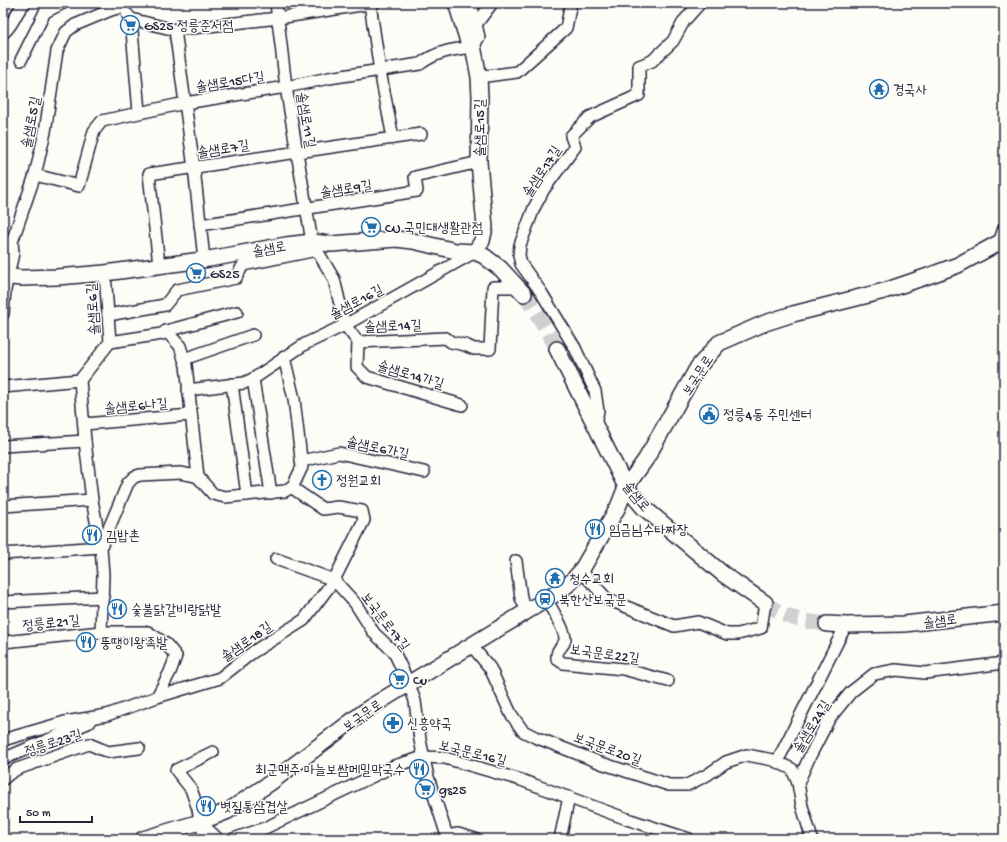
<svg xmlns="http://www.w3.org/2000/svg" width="1007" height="842" viewBox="0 0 1007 842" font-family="'Gochi Hand','Poor Story',sans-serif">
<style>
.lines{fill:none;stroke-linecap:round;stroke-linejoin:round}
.secondary-tunnel{stroke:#d1d0d1;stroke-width:15;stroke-dasharray:15 8;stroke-linecap:butt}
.street-casing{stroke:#22223b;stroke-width:14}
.secondary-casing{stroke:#22223b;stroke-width:18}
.street{stroke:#fdfcf7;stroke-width:11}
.secondary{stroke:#fdfcf7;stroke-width:15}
.labels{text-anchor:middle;stroke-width:3;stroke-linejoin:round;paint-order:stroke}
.poi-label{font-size:14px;fill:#22223b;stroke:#fdfcf7;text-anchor:start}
.street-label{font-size:14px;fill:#22223b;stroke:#fdfcf7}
</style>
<rect width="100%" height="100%" fill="#fdfcf7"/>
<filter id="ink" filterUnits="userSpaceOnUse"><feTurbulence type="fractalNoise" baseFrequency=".025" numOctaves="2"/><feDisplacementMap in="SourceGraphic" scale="8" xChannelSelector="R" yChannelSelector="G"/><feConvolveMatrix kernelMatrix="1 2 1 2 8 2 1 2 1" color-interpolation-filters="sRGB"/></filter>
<g filter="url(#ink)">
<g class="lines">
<!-- secondary-tunnel -->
<g class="secondary-tunnel">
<path d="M524,294L546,329L557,349"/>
<path d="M765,603C789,620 799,620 827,624"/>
</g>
<defs>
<g id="street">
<path d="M276,3L286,87L312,242L334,279L345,325L358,342"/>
<path d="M454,3L466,42L468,43"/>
<path d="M471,3L479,37L473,47"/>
<path d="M370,4L380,71L393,138"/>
<path d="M127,14L131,19L139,112"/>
<path d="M131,19L175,30L278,18L374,3"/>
<path d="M477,23L490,6L491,3"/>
<path d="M175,30L194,168L204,259"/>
<path d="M3,33C14,25 15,12 25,3"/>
<path d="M21,60L45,12L63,3"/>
<path d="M479,77L517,72L566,28L571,3"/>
<path d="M35,175L79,186L94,131L102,121L185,103L286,87L329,78L420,64C436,52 453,49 473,47"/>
<path d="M200,225L417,191L415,177L479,162"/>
<path d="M999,243L1004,228"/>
<path d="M159,265L149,174L421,134"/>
<path d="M3,314L5,290L13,253L12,242L35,175L45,132L57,51L66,32L75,25L111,10L122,7L126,3"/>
<path d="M108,315L165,305L177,290L236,278L243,265L317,250"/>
<path d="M166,331L180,346L186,365L198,477"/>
<path d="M110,342L162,334L166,331L237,312"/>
<path d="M358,342L446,338L451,342L465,345L474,349H490L493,287H517"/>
<path d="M358,342L357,367L367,377L462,405"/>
<path d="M184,359L253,335"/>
<path d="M253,379L271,493"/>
<path d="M232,384L247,495"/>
<path d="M3,387L80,380"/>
<path d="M188,390L244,383L253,379L305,344L345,325L475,252"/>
<path d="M84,424L191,415"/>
<path d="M595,424L598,411L595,391L575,348L541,292L521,264L519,255L520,245L534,208L544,189L575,147L571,136L590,117L639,95V66L652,61L673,41L684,21L700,3"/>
<path d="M3,446L85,441"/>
<path d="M301,461L339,453L424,472"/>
<path d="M3,506L92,500"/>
<path d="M3,554L101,547L128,483L134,477L140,475L180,473L191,475L198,477L213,494L225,497L285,491L293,486L302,467L294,399L284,357"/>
<path d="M276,559L334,580L355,603L374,633L394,652L409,684L415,701L420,740L428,777L448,839"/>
<path d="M516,561L521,598L527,611"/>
<path d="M581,571L607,599L674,626L698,622L727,634H738L761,628L765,603"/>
<path d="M546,599C551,608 566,631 565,640C563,649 556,647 557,659L563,663L623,669L668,681"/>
<path d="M3,602L103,597"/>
<path d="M101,632L103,575L101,547L92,500L85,441L80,380L110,342L105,273"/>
<path d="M3,642L101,632H148L166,644L176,656L170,672L157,697L107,715L65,722L3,740"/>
<path d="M472,646L490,668L511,714L523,731L535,737L601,763L669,785H687L707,775L726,762L747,755L773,760L792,769L798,783"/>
<path d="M157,697L220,678L253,652L304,620L334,580L364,520L362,511L338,507L323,509L291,487"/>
<path d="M3,759L90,722"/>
<path d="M777,762L846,625"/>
<path d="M3,779L9,774L17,769L89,744L108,752L139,748"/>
<path d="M202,824L218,839"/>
<path d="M447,836L458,834L475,839"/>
<path d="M206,839L200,822L198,809L191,789L176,770L213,752"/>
<path d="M233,839L265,828L394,766L424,757L445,758L521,780L627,819L689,839"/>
<path d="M560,839L569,797"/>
<path d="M812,839L802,806L798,783L809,758L829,719L851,692L874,674L896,670L925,673L1004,663"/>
</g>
<g id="secondary">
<path d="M462,3L469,25L479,77L480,97L479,162L485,227L482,241L475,252"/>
<path d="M3,276L21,278L57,277L105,273L209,259L286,245L312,242L332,244L396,239L413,241L456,251L475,252L484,256L501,269L524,294"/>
<path d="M557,349L626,487L643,507L723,574L765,603"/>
<path d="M827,624L846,625L904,624L1004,613"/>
<path d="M143,839L200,822L228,811L270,783L369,708L560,591L571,582L581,571L618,507L626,487L646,459L698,367L719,343L765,323L793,314L884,291L931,275L958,265L1004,240"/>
</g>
</defs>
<!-- street casing -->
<use href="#street" class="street-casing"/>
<!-- secondary casing -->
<use href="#secondary" class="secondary-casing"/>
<!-- street -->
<use href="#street" class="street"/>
<!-- secondary -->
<use href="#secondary" class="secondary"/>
</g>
</g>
<!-- icons -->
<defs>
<symbol id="supermarket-ring" viewBox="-11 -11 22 22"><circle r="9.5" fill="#fdfcf7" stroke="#1f6fb2" stroke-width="1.5"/><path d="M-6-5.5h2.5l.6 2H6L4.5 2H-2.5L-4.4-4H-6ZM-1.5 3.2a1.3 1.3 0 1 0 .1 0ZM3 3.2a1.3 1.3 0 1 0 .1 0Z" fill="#1f6fb2"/></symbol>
<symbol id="temple-ring" viewBox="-11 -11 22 22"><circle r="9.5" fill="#fdfcf7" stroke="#1f6fb2" stroke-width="1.5"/><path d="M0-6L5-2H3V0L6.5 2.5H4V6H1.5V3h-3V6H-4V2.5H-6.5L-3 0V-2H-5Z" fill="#1f6fb2"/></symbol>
<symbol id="civic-ring" viewBox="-11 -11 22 22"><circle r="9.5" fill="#fdfcf7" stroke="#1f6fb2" stroke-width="1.5"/><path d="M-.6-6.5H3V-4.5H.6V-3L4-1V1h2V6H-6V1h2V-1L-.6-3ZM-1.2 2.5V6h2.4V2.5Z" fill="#1f6fb2"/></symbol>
<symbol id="church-ring" viewBox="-11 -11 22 22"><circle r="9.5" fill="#fdfcf7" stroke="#1f6fb2" stroke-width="1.5"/><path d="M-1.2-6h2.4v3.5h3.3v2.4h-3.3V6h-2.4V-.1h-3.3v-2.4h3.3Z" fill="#1f6fb2"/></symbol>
<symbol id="restaurant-ring" viewBox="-11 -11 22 22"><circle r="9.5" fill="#fdfcf7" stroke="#1f6fb2" stroke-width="1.5"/><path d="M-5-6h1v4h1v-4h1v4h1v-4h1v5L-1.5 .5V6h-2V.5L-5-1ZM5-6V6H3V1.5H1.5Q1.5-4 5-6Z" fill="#1f6fb2"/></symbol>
<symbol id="station-ring" viewBox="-11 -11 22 22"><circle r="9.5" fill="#fdfcf7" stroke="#1f6fb2" stroke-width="1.5"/><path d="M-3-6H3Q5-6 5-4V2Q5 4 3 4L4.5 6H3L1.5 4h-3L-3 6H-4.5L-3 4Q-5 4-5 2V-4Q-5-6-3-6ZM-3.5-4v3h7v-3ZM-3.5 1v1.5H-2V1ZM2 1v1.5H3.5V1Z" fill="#1f6fb2"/></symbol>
<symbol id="pharmacy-ring" viewBox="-11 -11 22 22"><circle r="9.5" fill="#fdfcf7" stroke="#1f6fb2" stroke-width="1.5"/><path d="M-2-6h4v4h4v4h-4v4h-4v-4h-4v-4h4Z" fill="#1f6fb2"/></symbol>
</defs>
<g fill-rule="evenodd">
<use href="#supermarket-ring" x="119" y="14" width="22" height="22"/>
<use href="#temple-ring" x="868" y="78" width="22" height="22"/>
<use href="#supermarket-ring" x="360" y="216" width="22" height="22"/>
<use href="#supermarket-ring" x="185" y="262" width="22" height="22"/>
<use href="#civic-ring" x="698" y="403" width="22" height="22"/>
<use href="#church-ring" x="311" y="469" width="22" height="22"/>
<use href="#restaurant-ring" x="584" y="518" width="22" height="22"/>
<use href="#restaurant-ring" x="81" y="524" width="22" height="22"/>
<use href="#temple-ring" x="544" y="567" width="22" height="22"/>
<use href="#station-ring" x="534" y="588" width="22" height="22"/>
<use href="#restaurant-ring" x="106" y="598" width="22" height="22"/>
<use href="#restaurant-ring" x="75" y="631" width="22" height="22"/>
<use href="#supermarket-ring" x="388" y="668" width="22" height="22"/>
<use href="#pharmacy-ring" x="382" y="712" width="22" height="22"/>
<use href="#restaurant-ring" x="408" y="758" width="22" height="22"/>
<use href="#supermarket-ring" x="414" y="778" width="22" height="22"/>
<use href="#restaurant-ring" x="195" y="795" width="22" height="22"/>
</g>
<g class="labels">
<!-- poi labels -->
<g class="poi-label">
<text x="144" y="30">GS25 정릉준서점</text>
<text x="893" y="94">경국사</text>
<text x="385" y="232">CU 국민대생활관점</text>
<text x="210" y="278">GS25</text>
<text x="723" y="419">정릉4동 주민센터</text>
<text x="336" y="485">정원교회</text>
<text x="609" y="534">임금님수타짜장</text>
<text x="106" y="540">김밥촌</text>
<text x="569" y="583">청수교회</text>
<text x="559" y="604">북한산보국문</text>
<text x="131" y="614">숯불닭갈비랑닭발</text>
<text x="100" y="647">뚱땡이왕족발</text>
<text x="413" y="684">Cu</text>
<text x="407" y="728">신흥약국</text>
<text x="405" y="774" text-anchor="end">최군맥주 마늘보쌈메밀막국수</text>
<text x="439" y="794">gs25</text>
<text x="220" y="811">볏짚통삼겹살</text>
</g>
<!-- street labels -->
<g class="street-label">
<text transform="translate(230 81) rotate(-9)" y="5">솔샘로15다길</text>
<text transform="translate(307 120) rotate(80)" y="5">솔샘로11길</text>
<text transform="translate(30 122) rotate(-79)" y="5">솔샘로5길</text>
<text transform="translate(479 128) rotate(-90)" y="5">솔샘로15길</text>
<text transform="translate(223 148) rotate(-9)" y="5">솔샘로7길</text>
<text transform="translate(541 171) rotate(-57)" y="5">솔샘로17길</text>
<text transform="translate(346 188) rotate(-9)" y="5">솔샘로9길</text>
<text transform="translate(269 248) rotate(-10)" y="5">솔샘로</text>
<text transform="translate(356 301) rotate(-28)" y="5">솔샘로16길</text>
<text transform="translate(92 309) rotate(-94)" y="5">솔샘로6길</text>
<text transform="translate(393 325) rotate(-2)" y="5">솔샘로14길</text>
<text transform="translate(411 374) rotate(16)" y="5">솔샘로14가길</text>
<text transform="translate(697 375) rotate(-57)" y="5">보국문로</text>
<text transform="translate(136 405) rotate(-5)" y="5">솔샘로6나길</text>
<text transform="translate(378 447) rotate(12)" y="5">솔샘로6가길</text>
<text transform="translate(637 496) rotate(51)" y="5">솔샘로</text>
<text transform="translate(940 620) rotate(-7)" y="5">솔샘로</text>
<text transform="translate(386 621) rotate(52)" y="5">보국문로17길</text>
<text transform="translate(51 622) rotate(-6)" y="5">정릉로21길</text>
<text transform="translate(246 641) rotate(-35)" y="5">솔샘로18길</text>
<text transform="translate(605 653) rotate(8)" y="5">보국문로22길</text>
<text transform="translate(362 715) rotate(-35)" y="5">보국문로</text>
<text transform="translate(811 726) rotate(-59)" y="5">솔샘로24길</text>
<text transform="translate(53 742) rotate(-18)" y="5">정릉로23길</text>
<text transform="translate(608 748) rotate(20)" y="5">보국문로20길</text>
<text transform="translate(473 752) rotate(14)" y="5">보국문로16길</text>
</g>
</g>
<!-- margin -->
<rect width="1007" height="842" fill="none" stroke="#fdfcf7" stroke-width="16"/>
<rect x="8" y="8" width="991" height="826" fill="none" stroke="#22223b" stroke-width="1.5" filter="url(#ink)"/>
<!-- scale -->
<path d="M20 816v6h72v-6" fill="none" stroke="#22223b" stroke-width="2"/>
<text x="26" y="816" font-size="12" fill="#22223b" stroke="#fdfcf7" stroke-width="3" paint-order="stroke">50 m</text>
</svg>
